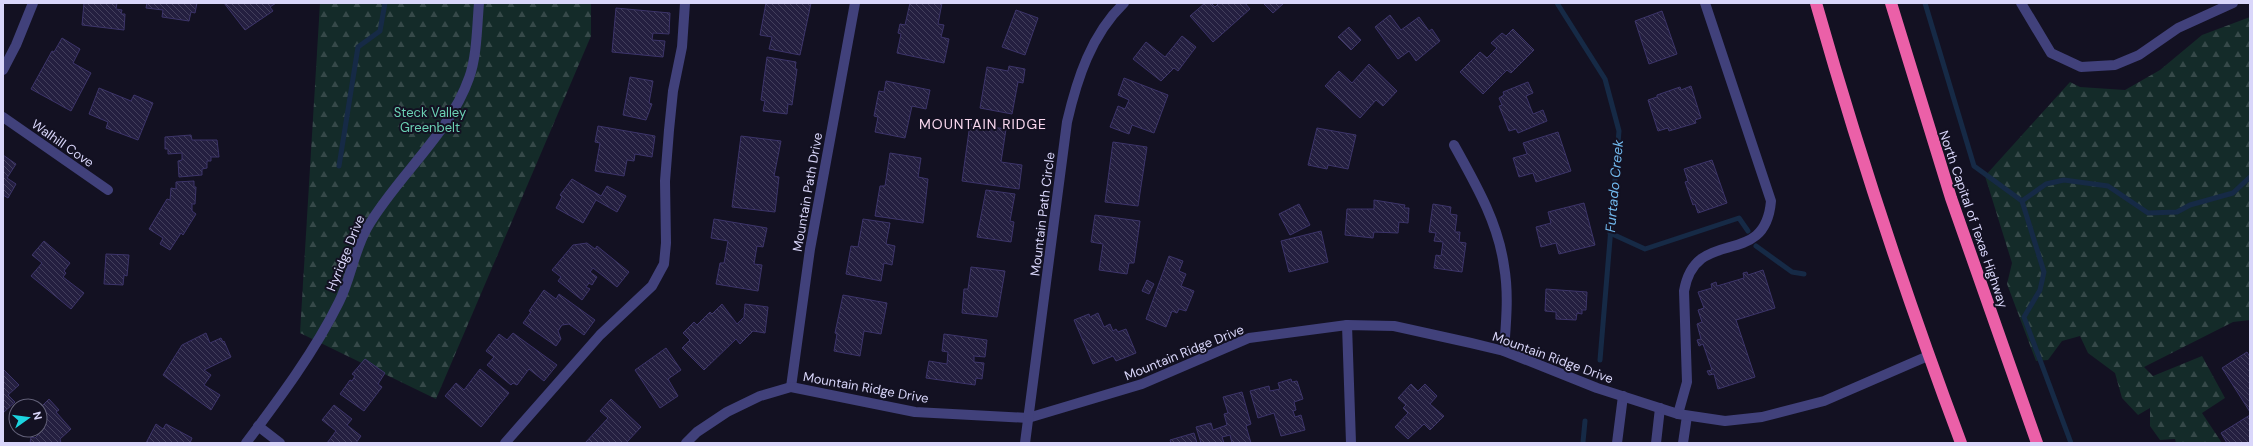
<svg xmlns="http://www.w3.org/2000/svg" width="2253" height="446" viewBox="0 0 2253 446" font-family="'DM Sans',sans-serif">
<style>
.forest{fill:url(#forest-firs)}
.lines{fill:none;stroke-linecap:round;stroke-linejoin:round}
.stream{stroke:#162a46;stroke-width:5}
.building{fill:url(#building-back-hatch);stroke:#3c3469}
.lane{stroke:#41417b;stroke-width:10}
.street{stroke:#41417b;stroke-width:10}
.highway{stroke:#eb60a8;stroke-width:12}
.labels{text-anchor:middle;stroke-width:4;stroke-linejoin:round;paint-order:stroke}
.park-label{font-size:13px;fill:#6bd1b4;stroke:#131122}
.street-label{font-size:13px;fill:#d9d6fa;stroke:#131122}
.neighbourhood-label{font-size:14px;letter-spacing:1px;fill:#fad8ef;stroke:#131122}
.water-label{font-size:14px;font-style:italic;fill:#71b8ed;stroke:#131122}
</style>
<defs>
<pattern id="forest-firs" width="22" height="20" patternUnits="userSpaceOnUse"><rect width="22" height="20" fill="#142b29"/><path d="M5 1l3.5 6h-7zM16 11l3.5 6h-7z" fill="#364949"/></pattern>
<pattern id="building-back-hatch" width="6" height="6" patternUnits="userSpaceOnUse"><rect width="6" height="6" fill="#241f40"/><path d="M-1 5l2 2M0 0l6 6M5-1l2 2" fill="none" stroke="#433f5c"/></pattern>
</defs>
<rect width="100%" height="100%" fill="#131122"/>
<!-- forest -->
<g class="forest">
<path d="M320,3H591V36L436,399L300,333Z"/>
<path d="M2250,17V320L2233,322L2144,367L2153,376L2202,356L2225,398L2202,413L2222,443H2176L2175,439L2160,440L2150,426V408L2138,415L2122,398L2115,373L2088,353L2080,336L2062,341L2048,360L2036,361L2007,284L2012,263L1985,176L2070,82L2080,87L2125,90L2160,70L2202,35Z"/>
</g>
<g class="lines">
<!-- stream -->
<g class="stream">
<path d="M1557,3L1605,79L1619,131L1600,360"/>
<path d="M1925,3L1974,166L2022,201"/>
<path d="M339,166L358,47L380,31L385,3"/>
<path d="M1610,233L1645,249L1739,218L1748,231"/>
<path d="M1756,246L1792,272L1804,274"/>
<path d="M1583,442L1585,421"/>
<path d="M2071,443L2024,317L2040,290L2044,272L2022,201L2046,184L2064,180L2108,186L2148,213L2177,212L2190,205L2233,193L2250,177"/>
</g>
</g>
<!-- building -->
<g class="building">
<path d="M84,3H117L116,9L122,10L121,14H125L124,30L82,25Z"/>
<path d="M147,3H197L195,13L191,12L189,21L162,17L163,10L146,8Z"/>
<path d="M224,3H276L270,7L273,11L245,30Z"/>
<path d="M766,3H811L800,55L769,49L772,37L760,35Z"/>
<path d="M910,3H942L938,24L944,25L941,37L949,39L944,63L897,53L901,34L898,33L900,24L905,25Z"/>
<path d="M1205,3H1211L1215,7L1219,3H1245L1250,9L1213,42L1190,16Z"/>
<path d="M1263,3H1284L1273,13Z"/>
<path d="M616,8L670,13L669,34L653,33L652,40L665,41L663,57L612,52Z"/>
<path d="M1016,10L1038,18L1025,55L1002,47Z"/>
<path d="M1662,11L1677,54L1649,64L1635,21Z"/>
<path d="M1390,15L1401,30L1419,17L1429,31L1432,29L1440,41L1416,61L1409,51L1398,59L1375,27Z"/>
<path d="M1349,27L1361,40L1351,50L1338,37Z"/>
<path d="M1513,29L1534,50L1511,73L1507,70L1483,94L1460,72L1480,52L1487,58L1497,48L1491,43L1502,33L1506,36Z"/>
<path d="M1182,36L1196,47L1178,71L1174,68L1161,81L1133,59L1146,42L1165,57Z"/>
<path d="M62,38L80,49L73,63L91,73L71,111L31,89L52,51L54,52Z"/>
<path d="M767,57L796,62L795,69H797L792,105L788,104L787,114L763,111L765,101L761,100Z"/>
<path d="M1369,64L1397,91L1383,106L1376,100L1360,118L1325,86L1339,71L1352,83Z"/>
<path d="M1009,66L1025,69L1023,83L1018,82L1012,114L980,108L987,67L1008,71Z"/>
<path d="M630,77L653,81L649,103L652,104L646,120L623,115Z"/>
<path d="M1124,78L1168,95L1154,133L1132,125L1129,134L1110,127L1118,106L1125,109L1129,100L1118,95Z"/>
<path d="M886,81L930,90L926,109L912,106L905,138L875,132L878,117L874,116L879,91L884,92Z"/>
<path d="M1528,82L1533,93L1526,96L1533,114L1543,110L1547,121L1518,133L1516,129L1509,131L1499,106L1502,105L1499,98L1504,95L1503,92Z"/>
<path d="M1691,86L1701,118L1695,120L1696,123L1669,131L1668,128L1658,131L1648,100L1657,97V95L1680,87L1681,90Z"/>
<path d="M99,88L131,101L134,95L153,103L138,140L106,128L108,122L89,114Z"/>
<path d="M970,124L1006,129L1001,162L1022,165L1019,189L962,181Z"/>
<path d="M598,126L655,136L652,157L635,154L634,161L627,160L624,176L595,171L600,143L595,142Z"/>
<path d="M1317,128L1356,135L1348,169L1328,165L1327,169L1308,165Z"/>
<path d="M1558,132L1571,171L1536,182L1533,173L1519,177L1513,158L1527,154L1523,143Z"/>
<path d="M191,135L192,140H217L219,157H211V161H207V168L202,169V175L179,177L178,161L182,160V153L168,154V149H165V137Z"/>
<path d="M741,136L781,141L774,176L779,177L775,212L732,207Z"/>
<path d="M1113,142L1147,147L1138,206L1105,202Z"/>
<path d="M890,153L921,158L918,177L928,179L923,223L875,216L880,186H885Z"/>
<path d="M3,155L16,164L7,178L16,184L8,198L3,195Z"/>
<path d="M1712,160L1727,203L1698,213L1695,204L1693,205L1685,182L1688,181L1684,169Z"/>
<path d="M572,179L601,196L607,186L626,196L617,212L596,200L583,223L556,208L562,197L560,195Z"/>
<path d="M194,181V187H196L195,204H192V211L196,214L183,235L181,233L170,250L160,244L163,238L149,229L167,199L170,200L171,188L176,189V182Z"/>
<path d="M986,190L1015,194L1010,221L1014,222L1011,242L977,237Z"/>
<path d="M1374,200L1405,205L1404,208H1409L1408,223L1399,222L1398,233L1374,232L1373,238L1345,235L1347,209H1374Z"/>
<path d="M1584,203L1595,245L1559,254L1556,243L1541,247L1536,227L1551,223L1548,212Z"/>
<path d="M1299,204L1310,225L1290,235L1279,214Z"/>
<path d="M1433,204L1451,207L1450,214L1457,215L1455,232H1460L1459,242L1466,243L1462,272L1434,268L1436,255L1441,256L1443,242L1434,241L1436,233L1429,232Z"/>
<path d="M1095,215L1140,221L1134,263H1129L1127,274L1099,270L1103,244L1091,242Z"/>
<path d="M714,219L767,228L763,247L757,246L754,264L762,265L758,291L716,284L720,263H724L728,241L711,238Z"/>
<path d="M863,219L890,223L886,244L895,246L892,265L884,263L881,281L846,274L851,246L858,247Z"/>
<path d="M1321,231L1328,262L1289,272L1281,241Z"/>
<path d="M44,241L70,263L64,271L66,273L63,277L84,293L71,309L31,276L42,263L32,255Z"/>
<path d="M587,243L595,249L597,246L629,272L617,287L593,268L590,272L597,277L592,285L589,283L586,287L590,289L582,300L558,281L561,277L552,270L573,245Z"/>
<path d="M106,254L129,255L127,276L124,275L123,285L104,284Z"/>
<path d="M1169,256L1183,261L1179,271L1186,274L1181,286L1194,291L1186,311L1179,309L1177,313L1172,311L1166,327L1146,319Z"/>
<path d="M971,267L1005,271L997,317L962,313L964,289H968Z"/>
<path d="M1763,270L1775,308L1736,320L1755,377L1718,389L1714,374L1709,375L1707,371L1712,370L1703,344L1699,346L1697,340L1701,339L1697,324L1702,322L1698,310L1704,308L1698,292L1712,288L1711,284L1716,282L1717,286L1744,278L1743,273L1747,272L1748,275Z"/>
<path d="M1147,280L1154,284L1149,294L1142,291Z"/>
<path d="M1546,289L1587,292L1586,310H1582V314L1577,313L1576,320L1556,319V312L1545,311Z"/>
<path d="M544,290L556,299L559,294L595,320L584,335L569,324L562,325L558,331L561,339L556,346L523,323L531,312L529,311Z"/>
<path d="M843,295L887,303L881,334L864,331L860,356L834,351L837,334L835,333Z"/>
<path d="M722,304L737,324L744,317L745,304L768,307L765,333L753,331L740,344L736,339L704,370L682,348L690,340L683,333L694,322L697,325L710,312L712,314Z"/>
<path d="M1098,313L1104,327L1110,324L1113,331L1116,329L1118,332L1126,329L1136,353L1116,361L1113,356L1093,364L1074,320L1089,314L1090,317Z"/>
<path d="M206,333L210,343L221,338L223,342L224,341L231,357L204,370L211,375L204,385L220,395L211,410L163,375L182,345Z"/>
<path d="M513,333L557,365L544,381L529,369L517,385L513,383L511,385L487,365L494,357L486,351L499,334L507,340Z"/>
<path d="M944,334L987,340L985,357L974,356V362L984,363L982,379L976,378L975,385L926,378L929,361L947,364L948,352L942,351Z"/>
<path d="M666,348L681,370L668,379L678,396L660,408L635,370Z"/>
<path d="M2247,352L2250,357V412L2222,368Z"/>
<path d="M365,359L385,373L378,384L382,387L364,411L340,394L350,380L352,381L355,376L352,374Z"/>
<path d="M3,369L19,385L8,395L15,402L3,413Z"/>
<path d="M480,369L509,393L481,427L445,396L456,383L464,390Z"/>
<path d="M1291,379L1292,382L1297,381L1303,399L1294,402L1296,410L1293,411L1295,417L1301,415L1305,430L1281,436L1274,413L1258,418L1250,391L1269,386L1270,391L1280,389L1278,383Z"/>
<path d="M1411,384L1418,391L1425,384L1437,396L1430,404L1444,416L1430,430L1424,424L1408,439L1395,427L1408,413L1403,408L1406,405L1398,398Z"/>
<path d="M1242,392L1251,424L1246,426L1251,443H1232L1230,435L1222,437L1224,443H1201L1196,427L1211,423L1213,430L1227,425L1224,414L1228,413L1223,397Z"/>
<path d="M49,399L59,410L56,412L71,429L60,439L61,443H30L31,437L35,438L38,435L34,430L30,433L27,430H40V408Z"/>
<path d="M611,399L641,427L626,443H585L608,418L600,411Z"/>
<path d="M334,405L352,419L347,425L361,436L356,443H327L336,431L322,420Z"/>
<path d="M2250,415V443H2227L2221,433Z"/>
<path d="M156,424L163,429L166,424L192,438L190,443H146Z"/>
<path d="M1194,433L1197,443H1171L1170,440Z"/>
</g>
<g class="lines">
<!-- lane -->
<g class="lane">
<path d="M2021,3L2051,53L2081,67L2115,65L2139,55L2178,28L2233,3"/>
<path d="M1678,414L1687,382L1684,291C1696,224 1765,271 1771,201L1705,3"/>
<path d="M258,426L280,443"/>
<path d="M505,443L600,335L652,286L664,264L666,243L665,181L669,130L673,91L682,47L685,3"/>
<path d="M1617,443L1623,396"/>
<path d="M1656,443L1660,408"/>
<path d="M1683,443L1687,416"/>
</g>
<!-- street -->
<g class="street">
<path d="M3,70L16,45L33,3"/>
<path d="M3,117L108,190"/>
<path d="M1454,145C1475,183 1498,222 1504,266C1509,294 1506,323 1504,351"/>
<path d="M1347,325L1351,443"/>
<path d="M791,387L810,249L855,3"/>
<path d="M246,443C279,399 315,351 339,302C351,278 354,251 367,228C397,176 449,135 469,78C477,57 477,25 479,3"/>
<path d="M686,443L697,432L727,412L760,396L791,387L915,412L1028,418L1142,384L1249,338L1347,325L1394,326L1471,343L1504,351L1597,388L1678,414L1725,421L1762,417L1824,401L1928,356"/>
<path d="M1025,443L1067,122C1077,79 1091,35 1124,3"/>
</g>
<!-- highway -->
<g class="highway">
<path d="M1816,3C1858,151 1907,299 1961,443"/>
<path d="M1891,3L1951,198L2037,443"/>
</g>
</g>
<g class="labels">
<!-- park labels -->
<g class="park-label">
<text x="430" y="117">Steck Valley<tspan x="430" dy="15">Greenbelt</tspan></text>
</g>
<!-- street labels -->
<g class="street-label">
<text transform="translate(63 143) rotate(35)" y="5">Walhill Cove</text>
<text transform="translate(807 192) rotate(-80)" y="5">Mountain Path Drive</text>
<text transform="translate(1042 214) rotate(-83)" y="5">Mountain Path Circle</text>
<text transform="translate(1974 219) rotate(71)" y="5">North Capital of Texas Highway</text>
<text transform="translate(345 253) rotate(-68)" y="5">Hyridge Drive</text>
<text transform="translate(1184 352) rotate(-22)" y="5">Mountain Ridge Drive</text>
<text transform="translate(1553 357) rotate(20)" y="5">Mountain Ridge Drive</text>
<text transform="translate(866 387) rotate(10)" y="5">Mountain Ridge Drive</text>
</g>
<!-- neighbourhood labels -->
<g class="neighbourhood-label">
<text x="983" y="129">MOUNTAIN RIDGE</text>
</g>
<!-- water labels -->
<g class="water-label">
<text transform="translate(1614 186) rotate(-85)" y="5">Furtado Creek</text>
</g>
</g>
<!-- border -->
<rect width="2253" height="446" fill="none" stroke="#d9d6fa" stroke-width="8"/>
<!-- north arrow -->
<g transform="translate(28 418) rotate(76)"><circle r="19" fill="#131122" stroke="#626078"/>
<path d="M0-3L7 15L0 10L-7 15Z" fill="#1cd4e0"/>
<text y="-6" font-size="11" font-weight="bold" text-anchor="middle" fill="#d9d6fa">N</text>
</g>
</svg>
